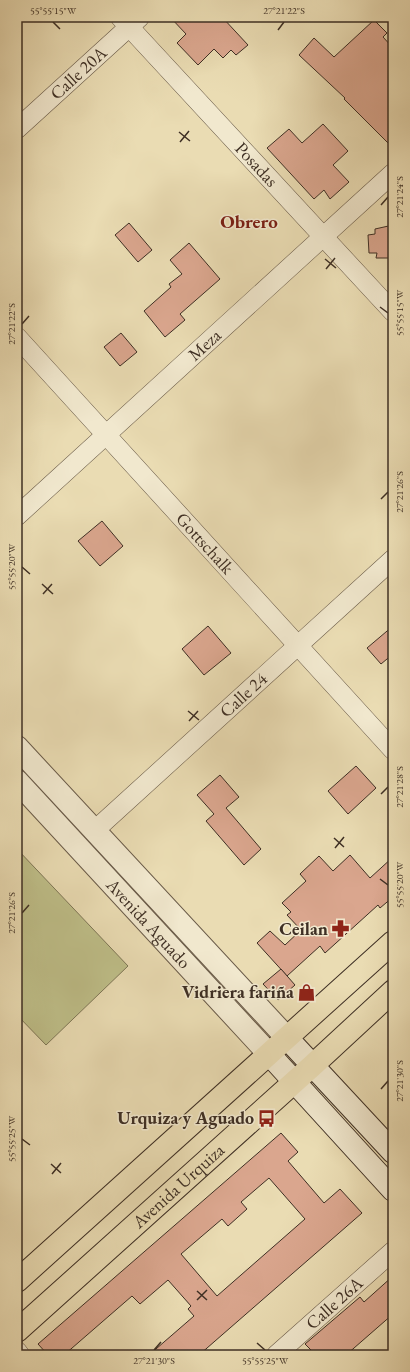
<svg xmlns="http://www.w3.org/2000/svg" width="410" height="1372" viewBox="0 0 410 1372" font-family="'EB Garamond',serif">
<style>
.green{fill:#bebe88;stroke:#7e7656}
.building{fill:#daa68e;stroke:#3e2f24;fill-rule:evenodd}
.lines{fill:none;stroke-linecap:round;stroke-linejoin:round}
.minor-casing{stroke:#695a48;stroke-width:20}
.tertiary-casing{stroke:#695a48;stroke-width:24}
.secondary-casing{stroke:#3e2f24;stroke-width:24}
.primary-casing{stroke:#3e2f24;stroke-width:24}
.minor{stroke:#f1e8ce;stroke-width:19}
.tertiary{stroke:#f1e8ce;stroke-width:22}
.secondary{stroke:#f1e8ce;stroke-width:22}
.primary{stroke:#eadcb3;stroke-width:22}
.ticks{fill:none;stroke:#3e2f24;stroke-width:1.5}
.labels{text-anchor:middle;stroke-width:3;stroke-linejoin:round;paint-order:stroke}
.street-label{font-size:18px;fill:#3e2f24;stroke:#f1e8ce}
.poi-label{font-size:18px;font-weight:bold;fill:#3e2f24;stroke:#f1e8ce;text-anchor:end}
.neighbourhood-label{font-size:19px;font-weight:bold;fill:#7a1f14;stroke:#f1e8ce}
.neatline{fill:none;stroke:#3e2f24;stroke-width:1.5}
.ticks-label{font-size:10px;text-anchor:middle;fill:#3e2f24}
</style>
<rect width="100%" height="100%" fill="#eadcb3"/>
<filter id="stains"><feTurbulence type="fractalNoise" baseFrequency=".005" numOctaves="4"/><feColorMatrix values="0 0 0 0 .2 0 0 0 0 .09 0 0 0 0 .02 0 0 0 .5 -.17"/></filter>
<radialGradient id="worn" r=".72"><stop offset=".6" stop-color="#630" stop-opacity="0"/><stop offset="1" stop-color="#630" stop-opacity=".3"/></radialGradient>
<!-- green -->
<path class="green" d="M17,849L128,966L46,1045L17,1015Z"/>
<!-- building -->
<g class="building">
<path d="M170,17H222L248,45L236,55L231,50L223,58L214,49L198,65L177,43L186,34Z"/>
<path d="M374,20L387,33L383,37L393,48V148L344,99L345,98L299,55L314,38L334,57Z"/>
<path d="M323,124L348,151L333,165L349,182L330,199L324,190L314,199L267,148L289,129L302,143Z"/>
<path d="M129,223L152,250L138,262L115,235Z"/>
<path d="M393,225V258H376L377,253H369L368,235L375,234V229Z"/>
<path d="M189,243L220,279L180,314L185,320L165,337L144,311L171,287L169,284L182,274L170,260Z"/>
<path d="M121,333L137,352L120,366L104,347Z"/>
<path d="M102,521L123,546L100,566L78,541Z"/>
<path d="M208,626L231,653L204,675L182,649Z"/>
<path d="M393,626V654L381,664L367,648Z"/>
<path d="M356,766L376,788L348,814L328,791Z"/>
<path d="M220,775L239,797L226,808L261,849L244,865L206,821L214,814L197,795Z"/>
<path d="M350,855L370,878L393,857V897L380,908L378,905L325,953L320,946L287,976L257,943L270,931L285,945L301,930L287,915L291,912L282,903L306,881L300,874L319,856L333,871Z"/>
<path d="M281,969L295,985L278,1000L263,984Z"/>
<path d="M281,1133L298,1152L288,1161L324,1203L340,1189L362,1213L199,1355H149L194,1316L188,1309L191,1306L168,1280L140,1304L132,1296L64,1355H48L38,1344ZM269,1178L305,1219L217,1296L181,1254L222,1219L228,1226L247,1209L241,1202Z"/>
<path d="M393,1276V1314L346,1355H316L305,1344L360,1297L364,1302Z"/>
</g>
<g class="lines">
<defs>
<g id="minor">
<path id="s1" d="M120,17L393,312"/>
<path id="s2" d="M17,129L140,17"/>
<path id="s3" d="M17,337L393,750"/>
<path id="s4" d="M17,516L393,173"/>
<path id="s5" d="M94,831L393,559"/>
<path d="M17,1351L20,1355"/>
<path id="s6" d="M276,1355L393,1251"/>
</g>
<g id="tertiary">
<path d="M17,747L287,1038"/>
<path id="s7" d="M17,781L269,1054"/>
</g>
<g id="secondary">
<path d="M287,1038L393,1152"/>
<path d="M269,1054L393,1190"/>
</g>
<g id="primary">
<path d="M17,1281L393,942"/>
<path id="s8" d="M17,1331L312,1066L393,991"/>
</g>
</defs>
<!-- minor casing -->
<use href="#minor" class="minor-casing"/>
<!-- tertiary casing -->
<use href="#tertiary" class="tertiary-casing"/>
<!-- secondary casing -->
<use href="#secondary" class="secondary-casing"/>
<!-- primary casing -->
<use href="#primary" class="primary-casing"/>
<!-- minor -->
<use href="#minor" class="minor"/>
<!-- tertiary -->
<use href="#tertiary" class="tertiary"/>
<!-- secondary -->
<use href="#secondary" class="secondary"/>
<!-- primary -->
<use href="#primary" class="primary"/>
</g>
<!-- ticks -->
<path class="ticks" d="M53,22L60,29M278,30L284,22M179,132L190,141M180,142L189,131M381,205L388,197M325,259L336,268M326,269L335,258M380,307L388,313M22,324L29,316M381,499L388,492M22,567L30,574M42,584L53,594M43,594L52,584M188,711L199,720M189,721L198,711M381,794L388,787M334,838L344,847M335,848L344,837M380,879L388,885M22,913L29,905M381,1089L388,1081M22,1139L30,1145M51,1164L61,1173M52,1174L61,1163M197,1291L207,1300M197,1300L207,1290M257,1343L265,1350M154,1350L161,1342"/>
<!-- icons -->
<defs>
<symbol id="pharmacy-bare" viewBox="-9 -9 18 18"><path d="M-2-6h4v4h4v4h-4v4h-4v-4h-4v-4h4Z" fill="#8f2418" stroke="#f1e8ce" stroke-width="2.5" paint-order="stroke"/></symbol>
<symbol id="shop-bare" viewBox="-9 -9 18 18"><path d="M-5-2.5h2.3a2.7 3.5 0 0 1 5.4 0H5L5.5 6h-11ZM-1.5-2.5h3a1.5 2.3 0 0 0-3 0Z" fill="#8f2418" stroke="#f1e8ce" stroke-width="2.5" paint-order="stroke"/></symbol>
<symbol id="bus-bare" viewBox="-9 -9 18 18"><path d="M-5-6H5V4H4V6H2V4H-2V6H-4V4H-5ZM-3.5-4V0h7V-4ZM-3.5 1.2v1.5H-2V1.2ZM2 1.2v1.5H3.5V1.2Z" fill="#8f2418" stroke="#f1e8ce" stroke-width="2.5" paint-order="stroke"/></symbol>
</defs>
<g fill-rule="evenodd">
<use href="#pharmacy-bare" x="328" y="916" width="25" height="25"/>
<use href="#shop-bare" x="294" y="980" width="25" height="25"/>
<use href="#bus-bare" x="254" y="1106" width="25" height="25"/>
</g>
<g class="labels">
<!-- street labels -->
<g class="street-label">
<text dy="6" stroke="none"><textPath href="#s2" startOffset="83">Calle 20A</textPath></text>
<text dy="6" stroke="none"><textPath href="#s1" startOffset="201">Posadas</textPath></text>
<text dy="6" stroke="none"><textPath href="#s4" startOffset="254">Meza</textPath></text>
<text dy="6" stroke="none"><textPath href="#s3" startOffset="279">Gottschalk</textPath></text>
<text dy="6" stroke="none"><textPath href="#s5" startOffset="202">Calle 24</textPath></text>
<text dy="6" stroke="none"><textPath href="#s7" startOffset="194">Avenida Aguado</textPath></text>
<text dy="6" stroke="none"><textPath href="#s8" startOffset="217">Avenida Urquiza</textPath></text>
<text dy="6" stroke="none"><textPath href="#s6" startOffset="78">Calle 26A</textPath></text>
</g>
<!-- poi labels -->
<g class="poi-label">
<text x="328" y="935">Ceilan</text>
<text x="294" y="998">Vidriera fariña</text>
<text x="254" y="1124">Urquiza y Aguado</text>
</g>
<!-- neighbourhood labels -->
<g class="neighbourhood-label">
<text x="249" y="228">Obrero</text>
</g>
</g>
<!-- margin -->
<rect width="410" height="1372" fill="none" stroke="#eadcb3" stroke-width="44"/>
<rect x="22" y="22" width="366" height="1328" class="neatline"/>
<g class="ticks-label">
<text x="53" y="14">55°55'15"W</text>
<text x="284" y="14">27°21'22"S</text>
<text transform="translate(399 197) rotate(-90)" y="4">27°21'24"S</text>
<text transform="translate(399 313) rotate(-90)" y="4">55°55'15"W</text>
<text transform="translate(11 324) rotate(-90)" y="4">27°21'22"S</text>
<text transform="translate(399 492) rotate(-90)" y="4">27°21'26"S</text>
<text transform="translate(11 567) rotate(-90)" y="4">55°55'20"W</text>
<text transform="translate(399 787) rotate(-90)" y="4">27°21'28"S</text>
<text transform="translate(399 885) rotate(-90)" y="4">55°55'20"W</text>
<text transform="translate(11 913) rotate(-90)" y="4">27°21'26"S</text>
<text transform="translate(399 1081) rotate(-90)" y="4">27°21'30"S</text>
<text transform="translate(11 1139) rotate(-90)" y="4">55°55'25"W</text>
<text x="154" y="1364">27°21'30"S</text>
<text x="265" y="1364">55°55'25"W</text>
</g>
<rect width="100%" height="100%" filter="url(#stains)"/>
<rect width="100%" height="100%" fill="url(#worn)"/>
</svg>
